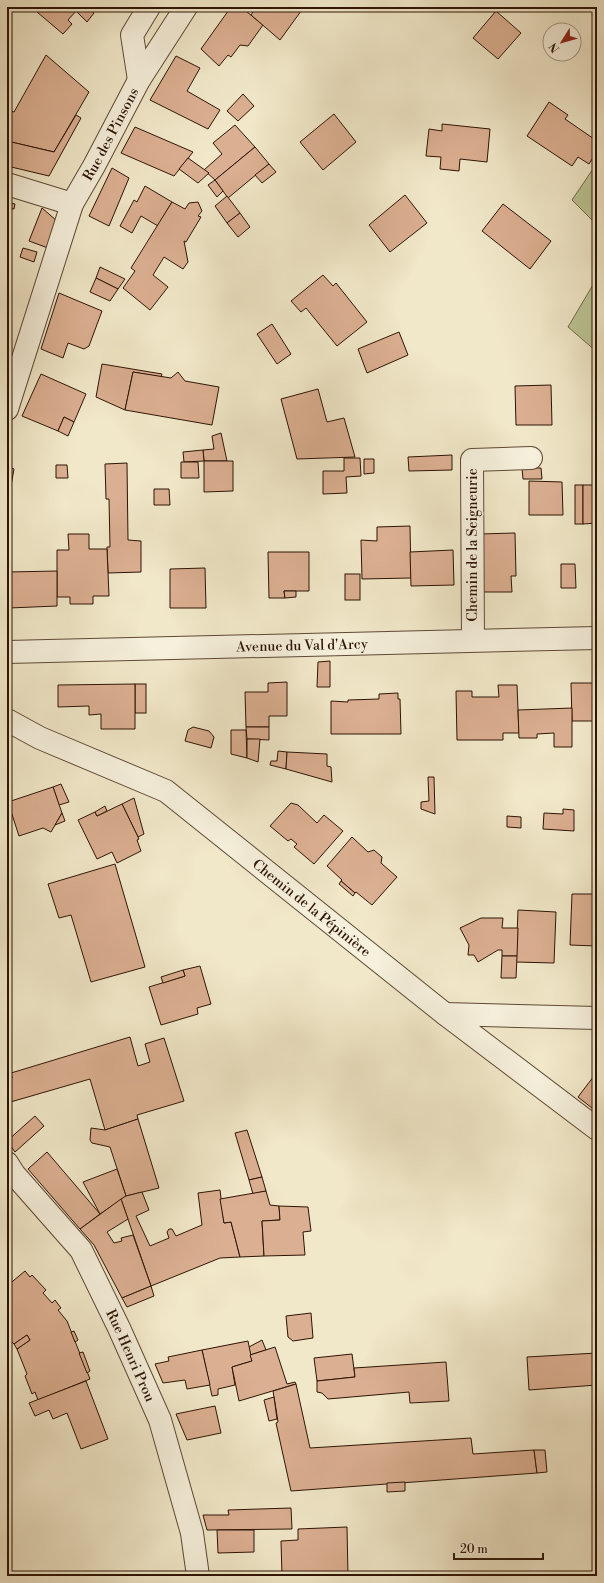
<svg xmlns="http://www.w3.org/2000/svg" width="604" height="1583" viewBox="0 0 604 1583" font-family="'Libre Bodoni',serif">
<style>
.green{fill:#bcc595;stroke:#746c4c}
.building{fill:#dbaf91;stroke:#2d1404}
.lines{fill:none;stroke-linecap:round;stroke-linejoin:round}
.minor-casing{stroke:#5e4935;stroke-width:24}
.minor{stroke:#f6f0dc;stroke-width:22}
.labels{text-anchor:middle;stroke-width:3;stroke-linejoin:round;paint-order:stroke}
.street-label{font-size:14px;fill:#2d1404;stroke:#f6f0dc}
</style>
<rect width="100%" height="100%" fill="#f1e8c9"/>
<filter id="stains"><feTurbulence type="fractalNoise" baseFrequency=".005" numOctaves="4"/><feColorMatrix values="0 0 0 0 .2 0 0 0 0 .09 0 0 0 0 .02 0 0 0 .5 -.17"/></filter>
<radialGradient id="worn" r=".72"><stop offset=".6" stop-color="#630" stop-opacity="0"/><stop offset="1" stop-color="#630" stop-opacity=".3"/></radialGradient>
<!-- green -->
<g class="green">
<path d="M597,163V225L572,200Z"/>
<path d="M597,278V352L568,327Z"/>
</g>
<!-- building -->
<g class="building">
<path d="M41,7H87L94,13L87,22L76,11L68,20L72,24L63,34L37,12Z"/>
<path d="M231,7H241L263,25L248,46L240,45L231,57L228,55L219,66L201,49Z"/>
<path d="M256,7H304L280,40L251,15Z"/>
<path d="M496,11L521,33L498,59L473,38Z"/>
<path d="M46,55L89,92L54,152L7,141V110L14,112Z"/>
<path d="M176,56L200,68L187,91L220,110L208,129L150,100Z"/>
<path d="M243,94L254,106L238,121L227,111Z"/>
<path d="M549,102L568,115L565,119L597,141V151L589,164L578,157L572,166L527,136Z"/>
<path d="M334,114L356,142L323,170L300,142Z"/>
<path d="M76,115L81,118L49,176L7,166V141L54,152Z"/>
<path d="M442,124L490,129L487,162L460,159L459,171L440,169L441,157L426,156L429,129L442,131Z"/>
<path d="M235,125L255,147L215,180L204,170L222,154L213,143Z"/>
<path d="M135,127L193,152L174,176L121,153Z"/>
<path d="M255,147L269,164L228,198L215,180Z"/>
<path d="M188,158L209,173L198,183L179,169Z"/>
<path d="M269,164L276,172L262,183L255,175Z"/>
<path d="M112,168L129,178L109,226L89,216Z"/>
<path d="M215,180L223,191L217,197L208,185Z"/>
<path d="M145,186L172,202L158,226L141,216L132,233L120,226L134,200L137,202Z"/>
<path d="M405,195L427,223L390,252L369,225Z"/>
<path d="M227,196L240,213L227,223L215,206Z"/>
<path d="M7,202L15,204L14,209L7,208Z"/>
<path d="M172,202L185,209L189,203L198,202L202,211L198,216L201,217L186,242L184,241L188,262L183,269L164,257L153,275L168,287L150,310L123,288L135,271L131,268Z"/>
<path d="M503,204L551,241L530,269L482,231Z"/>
<path d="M42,208L57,221L48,248L29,241Z"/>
<path d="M240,213L250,227L238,237L227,223Z"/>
<path d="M23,248L37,252L34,262L20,257Z"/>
<path d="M100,267L125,279L118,289L96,278Z"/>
<path d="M323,275L333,286L336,283L367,322L337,346L306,308L301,312L291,301Z"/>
<path d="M96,278L118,289L110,301L90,292Z"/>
<path d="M59,293L102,311L89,346L84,349L68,343L63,358L41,349Z"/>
<path d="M272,324L291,354L277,364L257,334Z"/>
<path d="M399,332L408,355L367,373L358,349Z"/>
<path d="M102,364L162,374L161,377L133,372L125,410L96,397Z"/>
<path d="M133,372L171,378L178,372L185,381L219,387L212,425L125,410Z"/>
<path d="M41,374L86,394L74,422L64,417L58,431L22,416Z"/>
<path d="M551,385L552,425H516L515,386Z"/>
<path d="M318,389L327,422L344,418L355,457L297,459L281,399Z"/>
<path d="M64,417L74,422L68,436L58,431Z"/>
<path d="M221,433L227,461H204L203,450L214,449L212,436Z"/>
<path d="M203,450L204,461L184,462L183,452Z"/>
<path d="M452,455V470L409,471L408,457Z"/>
<path d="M344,458H360L361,476L346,477L347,493L323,494V471H344Z"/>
<path d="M364,459H374V473L364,474Z"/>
<path d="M204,461H233V491L204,492Z"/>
<path d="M181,462H198L199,478H181Z"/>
<path d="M127,463L128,540L141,541V572L108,573L107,547H110L109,499H106L105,464Z"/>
<path d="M56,465H67L68,478H56Z"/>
<path d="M7,466L14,469L11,486L7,485Z"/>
<path d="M522,468H541L542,479H523Z"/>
<path d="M529,481L562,482L563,515H529Z"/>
<rect x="575" y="485" width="8" height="39"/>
<path d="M583,485H597V523L583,524Z"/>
<path d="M154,489H169L170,505H154Z"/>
<path d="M410,526L411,578L362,579L361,540L377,541V527Z"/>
<path d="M515,533L516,576H511L512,592H480L479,534Z"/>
<path d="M68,534H89V549H107L109,596H93V604H70V597H57V550H69Z"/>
<path d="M453,550L454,585L411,586L410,552Z"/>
<path d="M268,552H309V591H284L285,598H269Z"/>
<path d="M561,564H575L576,588H561Z"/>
<path d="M205,568L206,608H170V569Z"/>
<path d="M57,571V606L9,608L8,572Z"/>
<rect x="345" y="574" width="15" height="26"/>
<path d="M7,584H8L9,602H7Z"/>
<path d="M284,591H296V597L285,598Z"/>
<path d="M330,661V687H317L318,662Z"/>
<path d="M287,682V716H269V727H246L245,692H268V683Z"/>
<path d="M571,683H597V721H572Z"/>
<rect x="135" y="684" width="11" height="29"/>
<path d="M135,684V729H101V714L89,715V706L58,707V685Z"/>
<path d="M498,685H517L519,733H503V740H457L456,691H472V697H499Z"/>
<path d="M398,693V699H400L401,734H331V701L348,702V700L379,699V694Z"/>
<path d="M572,708V747H554V733L537,734V738H519L518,710Z"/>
<path d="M193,727L209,731L214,737L211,748L185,741L188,730Z"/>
<path d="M246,727H269V740L247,739Z"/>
<path d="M231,730H246L247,758L231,754Z"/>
<path d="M247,739H260L258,762L247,758Z"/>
<path d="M278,751L287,752L286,769L270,765L271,761H277Z"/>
<path d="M287,752L327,754V766L331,767L332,782L286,769Z"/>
<path d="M428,777H434L435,814L421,809V802L429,801Z"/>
<path d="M61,784L69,802L59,805L53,787Z"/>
<path d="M53,787L62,813L51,832L43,828L19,836L8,802Z"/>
<path d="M134,798L144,834L138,837L122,804Z"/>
<path d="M291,803L298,805L317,823L324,815L343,831L314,864L294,847L297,844L291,839L288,841L270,826Z"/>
<path d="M122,804L139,839L137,840L141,851L117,863L112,852L97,859L78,820L95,812L97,816Z"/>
<path d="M105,806L107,811L97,816L95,812Z"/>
<path d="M563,809L574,810V831L543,829L544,813L563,814Z"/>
<path d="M62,813L65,821L55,825Z"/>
<path d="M507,816L521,817V828L507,827Z"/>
<path d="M352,837L368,852L374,850L382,857L381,863L397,877L372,905L356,892L355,893L341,881L342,880L327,866Z"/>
<path d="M115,864L145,967L91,982L71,915L59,918L48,884Z"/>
<path d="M341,881L355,893L353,896L339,884Z"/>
<path d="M572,894H597V946L570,945Z"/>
<path d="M518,910L556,912L554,963L516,962Z"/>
<path d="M481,918H503L502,928H518L517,956H502V950H498L478,962L474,955H468L469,945L460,928Z"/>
<path d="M502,956H517L516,978H501Z"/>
<path d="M200,966L211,1004L197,1008L198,1014L161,1025L149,987L185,976L183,970Z"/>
<path d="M183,970L185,976L163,983L161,977Z"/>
<path d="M130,1037L138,1066L150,1062L145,1044L164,1038L184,1101L137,1115L138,1119L105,1130L90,1079L7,1103V1079L12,1078L11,1073Z"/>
<path d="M597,1072V1112L578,1097Z"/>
<path d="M11,1073L12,1078L7,1079V1074Z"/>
<path d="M35,1116L44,1126L15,1152L7,1141Z"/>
<path d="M138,1119L159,1188L126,1196L110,1147L92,1143L90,1140L91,1128L105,1130Z"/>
<path d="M247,1130L262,1177L249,1180L235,1133Z"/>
<path d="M47,1152L100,1214L80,1229L28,1169Z"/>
<path d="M117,1169L126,1196L100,1214L83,1182Z"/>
<path d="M262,1177L266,1191L253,1194L249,1180Z"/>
<path d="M220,1190L224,1223L231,1222L240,1257L220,1258L151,1286L121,1199L126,1196L142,1192L149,1210L136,1216L150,1246L169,1238L167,1232L169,1229H172L176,1236L202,1225L198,1193Z"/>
<path d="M266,1191L270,1205L279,1206L280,1220L262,1221L264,1256L240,1257L231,1222L224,1223L220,1199Z"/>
<path d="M121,1199L128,1219L107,1232L114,1243L122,1241L121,1238L133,1235L151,1286L122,1298L94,1245L80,1229Z"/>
<path d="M279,1206L308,1207L311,1231L303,1232L305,1255L264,1256L262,1221L280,1220Z"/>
<path d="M25,1271L30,1277L32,1275L46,1290L43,1293L52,1303L55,1300L61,1308L58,1310L67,1321L90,1379L38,1400L35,1392L32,1394L25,1376L27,1374L17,1349L30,1340L27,1335L14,1344L12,1342L9,1343L7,1340V1286Z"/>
<path d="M151,1286L154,1296L127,1307L122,1298Z"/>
<path d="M311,1313L313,1338L293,1341L288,1337L286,1316Z"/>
<path d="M74,1331L78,1340L75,1342L71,1332Z"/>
<path d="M27,1335L30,1340L17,1349L14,1344Z"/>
<path d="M262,1340L266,1350L250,1355L249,1347Z"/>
<path d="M248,1341L252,1361L232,1367L235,1385L218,1389V1395L212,1396L202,1350Z"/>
<path d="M275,1347L287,1384L295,1382L296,1384L239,1401L232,1367L252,1361L250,1355Z"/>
<path d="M202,1350L210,1385L187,1389L185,1380L163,1383L155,1364L169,1361L168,1357Z"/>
<path d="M83,1352L90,1371L87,1373L79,1353Z"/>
<path d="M597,1353V1385L529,1390L527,1357Z"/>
<path d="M352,1354L355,1377L317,1381L314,1358Z"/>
<path d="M446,1362L449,1401L410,1403L409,1392L328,1399L322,1393L317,1392V1381L355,1377L354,1368Z"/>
<path d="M86,1381L108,1439L81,1449L67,1413L53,1419L49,1410L35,1416L29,1403Z"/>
<path d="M296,1384L310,1448L471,1438L473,1454L534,1450L537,1473L291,1491L276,1423L278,1422L273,1391Z"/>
<path d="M274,1397L277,1419L269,1421L264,1400Z"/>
<path d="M215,1406L221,1433L187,1440L176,1414Z"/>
<path d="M534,1450H545L547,1472L537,1473Z"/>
<path d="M405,1482V1491L387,1492V1483Z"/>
<path d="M291,1508L292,1529L207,1530L203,1515H229L228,1510Z"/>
<path d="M347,1527L348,1576H282L281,1541L298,1540V1529Z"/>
<path d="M217,1530H254V1552L218,1553Z"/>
</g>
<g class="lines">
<defs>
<g id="minor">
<path d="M139,80L132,35L149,7"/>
<path d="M7,184L72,204"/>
<path id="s1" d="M7,409L72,204L94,166L139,80L186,7"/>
<path d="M473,640L472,460L531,458"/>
<path id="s2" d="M7,652L597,638"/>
<path id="s3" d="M7,720L40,738L166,791L445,1014L597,1129"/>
<path d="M445,1014L597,1018"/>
<path id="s4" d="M7,1163L14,1174L81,1250L119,1328L160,1420L192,1533L198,1576"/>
</g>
</defs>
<!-- minor casing -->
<use href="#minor" class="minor-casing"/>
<!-- minor -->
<use href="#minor" class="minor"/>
</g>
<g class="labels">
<!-- street labels -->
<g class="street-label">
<text dy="5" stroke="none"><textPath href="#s1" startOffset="295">Rue des Pinsons</textPath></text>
<text transform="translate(472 545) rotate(-90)" y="5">Chemin de la Seigneurie</text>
<text dy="5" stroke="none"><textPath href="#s2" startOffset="295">Avenue du Val d'Arcy</textPath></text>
<text dy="5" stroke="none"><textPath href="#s3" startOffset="361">Chemin de la Pépinière</textPath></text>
<text dy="5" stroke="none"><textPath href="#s4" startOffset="231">Rue Henri Prou</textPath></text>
</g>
</g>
<!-- margin -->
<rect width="604" height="1583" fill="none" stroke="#f1e8c9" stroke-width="24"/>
<rect x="8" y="8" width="588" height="1567" fill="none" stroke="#2d1404" stroke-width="2"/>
<rect x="12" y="12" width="580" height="1559" fill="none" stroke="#2d1404"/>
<!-- north arrow -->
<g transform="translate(562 42) rotate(233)"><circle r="19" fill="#f6f0dc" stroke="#a69886"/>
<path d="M0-3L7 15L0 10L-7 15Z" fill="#8f2418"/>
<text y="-6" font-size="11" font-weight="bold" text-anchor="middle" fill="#2d1404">N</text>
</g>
<!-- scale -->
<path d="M454 1553v6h89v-6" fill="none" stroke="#2d1404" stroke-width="2"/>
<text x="460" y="1553" font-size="12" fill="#2d1404" stroke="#f6f0dc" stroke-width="3" paint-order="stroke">20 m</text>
<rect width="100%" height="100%" filter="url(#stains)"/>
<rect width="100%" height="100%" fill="url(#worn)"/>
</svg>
